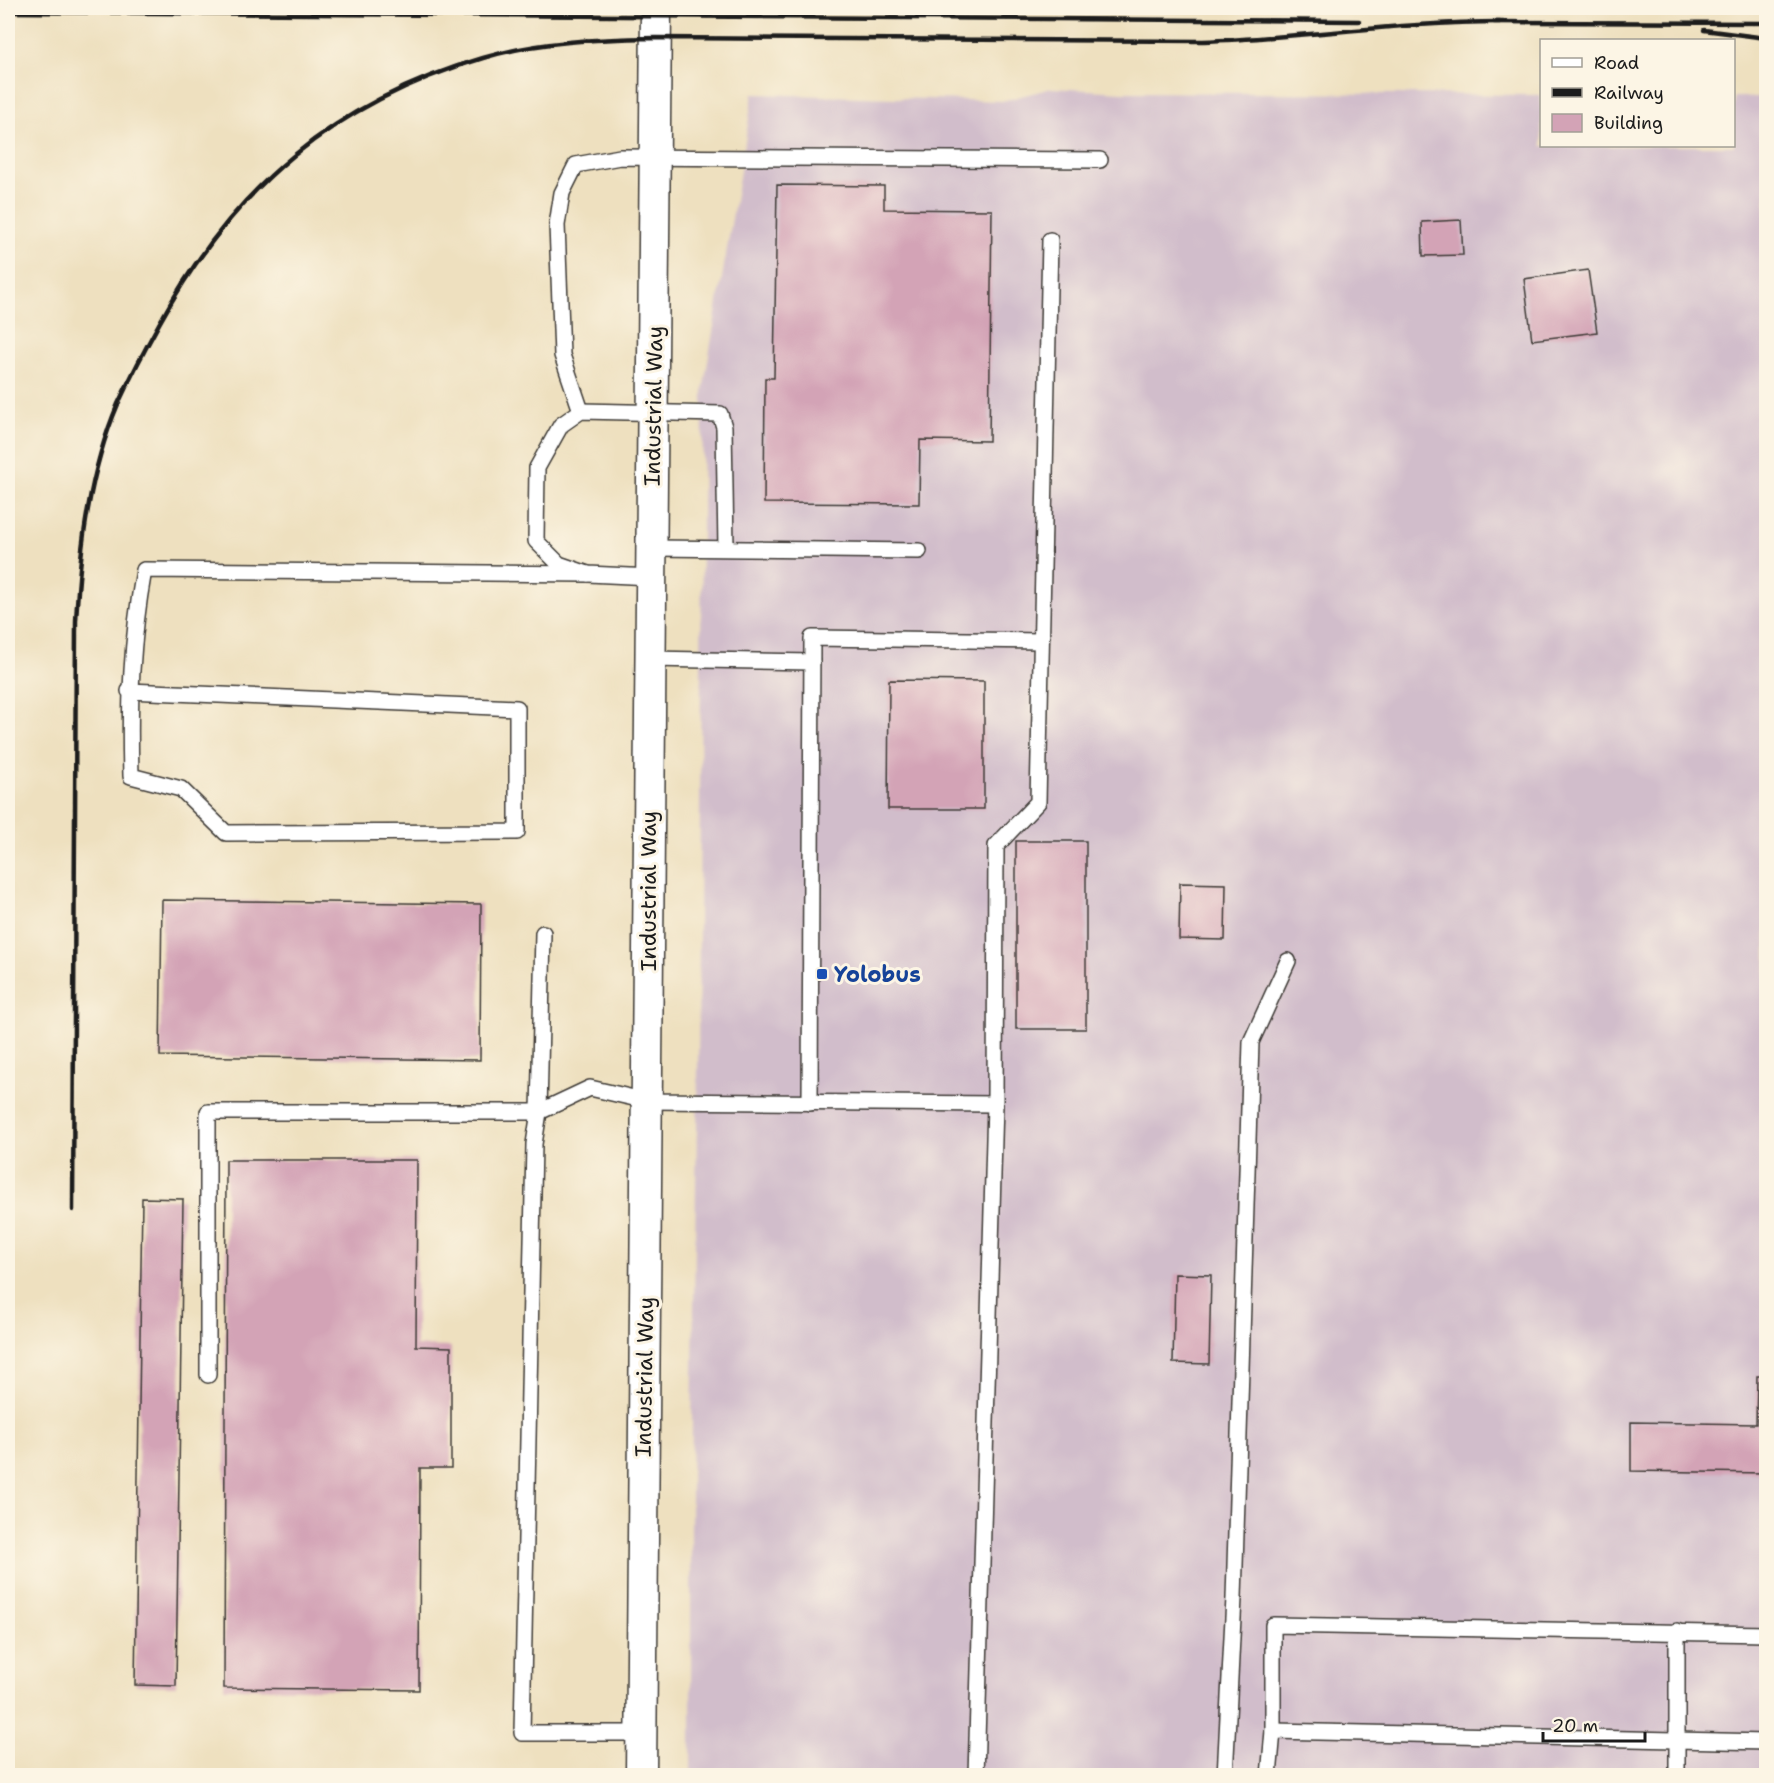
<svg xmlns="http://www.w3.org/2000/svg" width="1774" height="1783" viewBox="0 0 1774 1783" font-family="'Shantell Sans',sans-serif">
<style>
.industrial{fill:#d1bdcb}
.building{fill:#d3a3b6}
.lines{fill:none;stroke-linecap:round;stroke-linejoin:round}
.lane-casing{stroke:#3c3934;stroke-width:18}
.street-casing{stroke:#3c3934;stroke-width:33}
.lane{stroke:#fff;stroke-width:15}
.street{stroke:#fff;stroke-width:30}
.rail{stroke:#1c1c1c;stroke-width:4.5}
.transit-dot{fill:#1a4fb4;stroke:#fcf5e5;stroke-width:2}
.labels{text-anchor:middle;stroke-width:6;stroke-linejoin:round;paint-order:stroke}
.street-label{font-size:22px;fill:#1c1c1c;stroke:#fcf5e5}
.transit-label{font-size:22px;font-weight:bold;fill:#164399;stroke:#fcf5e5;text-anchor:start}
</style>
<rect width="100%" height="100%" fill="#fcf5e5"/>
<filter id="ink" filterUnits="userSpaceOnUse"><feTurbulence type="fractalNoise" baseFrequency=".0167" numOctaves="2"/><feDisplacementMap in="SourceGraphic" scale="12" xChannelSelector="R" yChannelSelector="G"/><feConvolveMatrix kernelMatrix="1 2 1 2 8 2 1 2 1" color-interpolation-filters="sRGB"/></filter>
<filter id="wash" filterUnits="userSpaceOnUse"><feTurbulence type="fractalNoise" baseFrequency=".008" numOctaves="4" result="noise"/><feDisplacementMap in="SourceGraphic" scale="24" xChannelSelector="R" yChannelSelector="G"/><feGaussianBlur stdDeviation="1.35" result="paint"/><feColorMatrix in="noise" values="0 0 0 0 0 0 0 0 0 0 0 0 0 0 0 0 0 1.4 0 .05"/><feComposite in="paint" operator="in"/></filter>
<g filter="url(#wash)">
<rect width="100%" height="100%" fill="#eee0bf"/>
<!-- industrial -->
<path class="industrial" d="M1052,88L1122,92L1541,95L1542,146H1734V97H1766V1775L691,1776V1483L698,1066L703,391L753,94L1002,101Z"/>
<g id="blocks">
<!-- building -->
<g class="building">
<path d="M777,185L884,186V209L992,210L989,441L920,440L919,504L764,503L765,378H774Z"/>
<path d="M1461,220L1463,255L1423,256L1422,222Z"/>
<path d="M1588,270L1597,332L1532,340L1524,279Z"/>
<path d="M889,680L984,681V809H888Z"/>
<rect x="1016" y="841" width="70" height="188"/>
<path d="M1180,883L1226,884L1225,940L1179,939Z"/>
<path d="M162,900L481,904L480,1060L160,1056Z"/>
<path d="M226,1160H417L416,1346L451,1347V1468H420L419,1690L224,1688Z"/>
<path d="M142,1198L183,1199L176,1686L135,1685Z"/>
<path d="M1175,1274L1211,1275L1209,1364L1173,1363Z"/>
<path d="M1757,1376H1766V1473L1631,1471V1422L1756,1424Z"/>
</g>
</g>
</g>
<g filter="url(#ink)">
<use href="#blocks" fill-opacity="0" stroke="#3c3934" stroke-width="1.5"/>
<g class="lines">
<defs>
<g id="lane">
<path d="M581,411L562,355L557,225L562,193L576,165L620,157L1100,160"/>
<path d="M652,548L919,551"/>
<path d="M651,577L588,574L559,564L536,541L537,468L561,425L581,411L720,414L724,427L726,548"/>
<path d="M650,659L812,662"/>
<path d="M129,691L517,708V832L226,833L181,789L131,776C129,702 131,642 144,570L588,574"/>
<path d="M543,933L539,1112L534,1144L522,1733H641"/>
<path d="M810,1103L812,638L1040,641"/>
<path d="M208,1375V1112H539L590,1088L647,1101L995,1104"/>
<path d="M1273,1731L1766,1742"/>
<path d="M976,1776L995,1104L996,846L1038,802L1050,240"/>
<path d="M1225,1776L1234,1598L1251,1042L1288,961"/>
<path d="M1269,1776L1273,1731V1625L1766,1634"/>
<path d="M1677,1776V1631"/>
</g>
<path id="street" d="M641,1776L656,8"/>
</defs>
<!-- lane casing -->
<use href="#lane" class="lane-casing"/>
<!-- street casing -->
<use href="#street" class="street-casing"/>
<!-- lane -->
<use href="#lane" class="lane"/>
<!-- street -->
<use href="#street" class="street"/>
<!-- rail -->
<g class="rail">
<path d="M8,12L1359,21"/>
<path d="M1494,22L1766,23"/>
<path d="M1704,30L1766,38"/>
<path d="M73,1210L76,621C80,548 89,472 118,404C131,376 145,349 160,322C234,187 334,102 483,58C539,41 598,39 656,38L1203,41C1303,38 1400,22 1500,22"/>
</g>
</g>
</g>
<!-- markers -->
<rect class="transit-dot" x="816" y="968" width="12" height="12" rx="3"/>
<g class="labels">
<!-- street labels -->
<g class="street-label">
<text transform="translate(653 406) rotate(-89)" y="8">Industrial Way</text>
<text transform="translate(648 891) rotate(-90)" y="8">Industrial Way</text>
<text transform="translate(644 1377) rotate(-89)" y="8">Industrial Way</text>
</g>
<!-- transit labels -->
<g class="transit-label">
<text x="834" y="982">Yolobus</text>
</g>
</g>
<!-- margin -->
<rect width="1774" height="1783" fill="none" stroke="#fcf5e5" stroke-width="30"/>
<!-- legend -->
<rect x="1540" y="39" width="195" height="108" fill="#fcf5e5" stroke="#a29e95" stroke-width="1.5"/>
<rect x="1552" y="58" width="30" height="9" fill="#ffffff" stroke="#a29e95" stroke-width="1.5"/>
<text x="1594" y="69" font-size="18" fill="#1c1c1c">Road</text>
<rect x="1552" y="88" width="30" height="9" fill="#1c1c1c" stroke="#a29e95" stroke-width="1.5"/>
<text x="1594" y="99" font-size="18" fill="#1c1c1c">Railway</text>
<rect x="1552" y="114" width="30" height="18" fill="#d3a3b6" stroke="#a29e95" stroke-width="1.5"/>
<text x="1594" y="129" font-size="18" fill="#1c1c1c">Building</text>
<!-- scale -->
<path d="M1543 1732v9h102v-9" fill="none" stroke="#1c1c1c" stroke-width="3"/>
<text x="1552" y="1732" font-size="18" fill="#1c1c1c" stroke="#fcf5e5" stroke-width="4.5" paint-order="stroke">20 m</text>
</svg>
